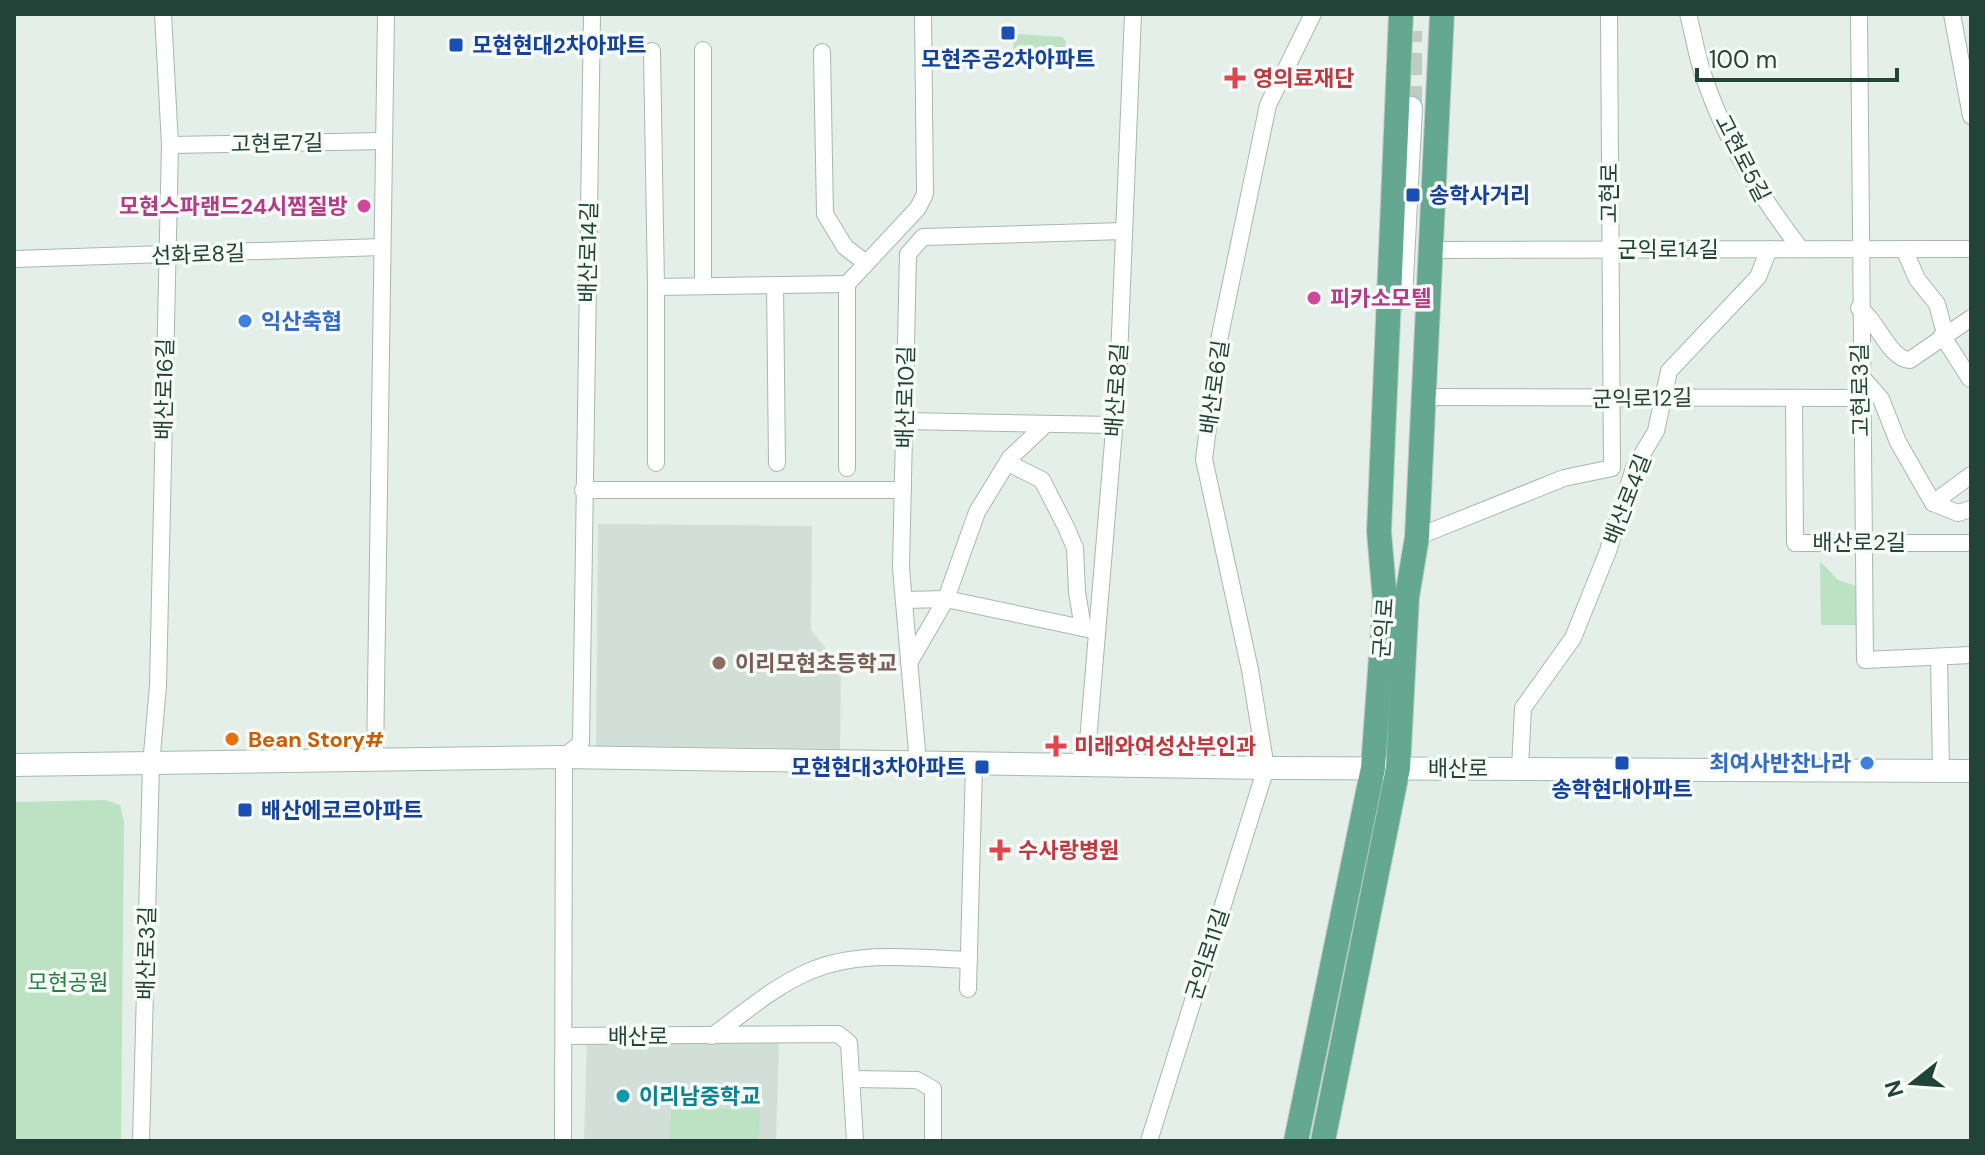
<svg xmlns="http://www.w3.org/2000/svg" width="1985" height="1155" viewBox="0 0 1985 1155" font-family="'DM Sans','Noto Sans KR',sans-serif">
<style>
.built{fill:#d2dfd8}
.green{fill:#bce2c3}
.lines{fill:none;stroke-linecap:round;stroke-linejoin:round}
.secondary-tunnel{stroke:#bdcdc6;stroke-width:22;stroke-dasharray:22 11;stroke-linecap:butt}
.street-casing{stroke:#a6b8b0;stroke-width:18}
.secondary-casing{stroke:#a1bcb1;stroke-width:24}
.primary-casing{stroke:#c1cac7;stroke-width:26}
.street{stroke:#fff;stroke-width:16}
.secondary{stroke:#fff;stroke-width:22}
.primary{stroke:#65a892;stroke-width:24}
.transit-dot{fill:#1a4fb4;stroke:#f6fbf8;stroke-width:3}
.health-dot{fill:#e0444e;stroke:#f6fbf8;stroke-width:3}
.hotel-dot{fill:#d1479c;stroke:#f6fbf8;stroke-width:3}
.shop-dot{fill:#3f7fe0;stroke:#f6fbf8;stroke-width:3}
.education-dot{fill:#8d6e63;stroke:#f6fbf8;stroke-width:3}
.food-dot{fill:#e8710a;stroke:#f6fbf8;stroke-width:3}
.culture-dot{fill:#0f9aa8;stroke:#f6fbf8;stroke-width:3}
.labels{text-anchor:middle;stroke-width:7;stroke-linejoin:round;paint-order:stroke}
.transit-label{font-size:22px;font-weight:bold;fill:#164399;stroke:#f6fbf8;text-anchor:start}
.health-label{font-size:22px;font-weight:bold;fill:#be3a42;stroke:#f6fbf8;text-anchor:start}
.street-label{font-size:22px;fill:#214338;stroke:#f6fbf8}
.hotel-label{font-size:22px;font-weight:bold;fill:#b23c85;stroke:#f6fbf8;text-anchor:end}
.shop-label{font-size:22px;font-weight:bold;fill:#366cbe;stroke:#f6fbf8;text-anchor:start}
.education-label{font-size:22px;font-weight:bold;fill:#785e54;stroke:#f6fbf8;text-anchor:start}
.food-label{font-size:22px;font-weight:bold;fill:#c56008;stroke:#f6fbf8;text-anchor:start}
.park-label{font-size:22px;fill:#287e43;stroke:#f6fbf8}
.culture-label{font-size:22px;font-weight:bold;fill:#0d838f;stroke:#f6fbf8;text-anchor:start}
</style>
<rect width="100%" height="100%" fill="#e4efe9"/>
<!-- built -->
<g class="built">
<path d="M598,524L812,526L811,630L841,667L840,749L596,746Z"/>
<path d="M587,1039L779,1040L776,1141H584Z"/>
</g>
<!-- green -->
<g class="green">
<path d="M1018,34L1062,37L1066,41L1064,65H1014L1013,37Z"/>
<path d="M1820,561L1838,580L1856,586V625H1821Z"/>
<path d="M105,800L120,805L124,822L121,1141H14V802Z"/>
<path d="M671,1107L760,1109L759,1141H670Z"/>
</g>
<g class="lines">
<!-- secondary-tunnel -->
<path class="secondary-tunnel" d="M1411,108V31"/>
<defs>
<g id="street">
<path d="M1688,14C1694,36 1697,59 1705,80C1726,141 1761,198 1800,248"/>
<path d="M1859,14L1865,660L1971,655"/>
<path d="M1952,14L1971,116"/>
<path d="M652,51L656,287"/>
<path d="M822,52L825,214L845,247L866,263"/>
<path d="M170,145L384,141"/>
<path d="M1904,249L1917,279L1937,304L1943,326L1948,331"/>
<path d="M1433,250L1971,249"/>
<path d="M14,259L382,247"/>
<path d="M775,285L777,463"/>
<path d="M703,286V50"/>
<path d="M1859,308C1878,321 1889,359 1910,360L1971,318"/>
<path d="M1942,335L1970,379"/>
<path d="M1860,375L1881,399L1898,442L1933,503L1958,513L1971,509"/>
<path d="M1424,397L1861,398"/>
<path d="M1794,398L1795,543H1971"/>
<path d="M904,421L1114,425"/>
<path d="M656,463V287L847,284"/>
<path d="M1008,463L1042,480L1066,527L1075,548L1077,592L1083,628"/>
<path d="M847,468V284L918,208L925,194L923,14"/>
<path d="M583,490H903"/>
<path d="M1933,503L1971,475"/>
<path d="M1417,537L1564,478L1612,468L1609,14"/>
<path d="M904,600L946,599L1097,631"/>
<path d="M1939,658L1941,771"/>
<path d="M909,663L946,599L977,512L1010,458L1046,424"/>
<path d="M375,759L386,14"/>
<path d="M918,763L901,568L908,254L923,237L1124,231"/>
<path d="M1086,765L1118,382L1133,14"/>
<path d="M1520,768L1523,708L1573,638L1608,551L1634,468L1656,431L1669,371L1758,277L1769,249"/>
<path d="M968,989L974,765"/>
<path d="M564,1036L838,1034L849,1043L855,1141"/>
<path d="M712,1036C743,1014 774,986 810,971C859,950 917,958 969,960"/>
<path d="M854,1079L917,1080L933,1089V1141"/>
<path d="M141,1141L151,765L158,686L170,145L163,14"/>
<path d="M563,1141L564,757L581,743L592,14"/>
<path d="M1149,1141L1266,768L1250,670L1204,459L1220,335L1268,105L1313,14"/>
</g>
<g id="secondary">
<path d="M1401,298L1411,108"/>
<path d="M14,765L564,757L1266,768L1971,771"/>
</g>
<g id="primary">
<path d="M1296,1141L1373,768L1385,601L1379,532L1401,14"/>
<path d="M1323,1141L1398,768L1407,597L1417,537L1442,14"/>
</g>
</defs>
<!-- street casing -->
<use href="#street" class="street-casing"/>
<!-- secondary casing -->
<use href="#secondary" class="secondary-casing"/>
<!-- primary casing -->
<use href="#primary" class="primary-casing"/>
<!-- street -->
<use href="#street" class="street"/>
<!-- secondary -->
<use href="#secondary" class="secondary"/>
<!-- primary -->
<use href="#primary" class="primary"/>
</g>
<!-- markers -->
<g class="transit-dot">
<rect x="1000" y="25" width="16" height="16" rx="4"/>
<rect x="448" y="37" width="16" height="16" rx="4"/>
<rect x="1405" y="187" width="16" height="16" rx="4"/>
<rect x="1614" y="755" width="16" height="16" rx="4"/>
<rect x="974" y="759" width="16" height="16" rx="4"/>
<rect x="237" y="802" width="16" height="16" rx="4"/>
</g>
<g class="health-dot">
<path d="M1231 66h8v8h8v8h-8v8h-8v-8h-8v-8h8z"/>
<path d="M1052 734h8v8h8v8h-8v8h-8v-8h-8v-8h8z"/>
<path d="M996 838h8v8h8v8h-8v8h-8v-8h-8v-8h8z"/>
</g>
<g class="hotel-dot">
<circle cx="364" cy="206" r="8"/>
<circle cx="1314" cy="298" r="8"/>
</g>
<g class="shop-dot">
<circle cx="245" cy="321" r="8"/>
<circle cx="1867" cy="763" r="8"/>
</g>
<circle class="education-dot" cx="719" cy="663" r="8"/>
<circle class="food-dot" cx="232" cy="739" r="8"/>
<circle class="culture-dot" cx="623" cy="1096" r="8"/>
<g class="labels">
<!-- transit labels -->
<g class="transit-label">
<text x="472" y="53">모현현대2차아파트</text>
<text x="1008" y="67" text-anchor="middle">모현주공2차아파트</text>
<text x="1429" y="203">송학사거리</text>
<text x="966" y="775" text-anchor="end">모현현대3차아파트</text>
<text x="1622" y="797" text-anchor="middle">송학현대아파트</text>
<text x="261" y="818">배산에코르아파트</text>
</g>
<!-- health labels -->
<g class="health-label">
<text x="1253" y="86">영의료재단</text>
<text x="1074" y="754">미래와여성산부인과</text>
<text x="1018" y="858">수사랑병원</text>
</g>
<!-- street labels -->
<g class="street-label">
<text transform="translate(277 143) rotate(-1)" y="8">고현로7길</text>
<text transform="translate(1743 158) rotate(63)" y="8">고현로5길</text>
<text transform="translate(1609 193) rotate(-90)" y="8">고현로</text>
<text x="1668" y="257">군익로14길</text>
<text transform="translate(588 252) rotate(-89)" y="8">배산로14길</text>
<text transform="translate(198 254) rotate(-2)" y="8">선화로8길</text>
<text transform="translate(1214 387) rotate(-82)" y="8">배산로6길</text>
<text transform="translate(164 389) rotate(-89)" y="8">배산로16길</text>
<text transform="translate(1116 390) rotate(-86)" y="8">배산로8길</text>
<text transform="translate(1860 390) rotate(-91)" y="8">고현로3길</text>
<text transform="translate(905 397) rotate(-89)" y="8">배산로10길</text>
<text transform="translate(1642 398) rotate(-1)" y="8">군익로12길</text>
<text transform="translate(1627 499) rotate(-69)" y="8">배산로4길</text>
<text x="1859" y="550">배산로2길</text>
<text transform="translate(1383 628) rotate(-86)" y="8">군익로</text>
<text x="1458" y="776">배산로</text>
<text transform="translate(146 953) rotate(-89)" y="8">배산로3길</text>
<text transform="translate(1207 954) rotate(-72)" y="8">군익로11길</text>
<text x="638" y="1044">배산로</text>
</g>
<!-- hotel labels -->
<g class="hotel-label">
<text x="348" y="214">모현스파랜드24시찜질방</text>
<text x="1330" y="306" text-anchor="start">피카소모텔</text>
</g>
<!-- shop labels -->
<g class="shop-label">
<text x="261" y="329">익산축협</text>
<text x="1851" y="771" text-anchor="end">최여사반찬나라</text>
</g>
<!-- education labels -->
<g class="education-label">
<text x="735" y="671">이리모현초등학교</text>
</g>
<!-- food labels -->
<g class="food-label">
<text x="248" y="747">Bean Story#</text>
</g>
<!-- park labels -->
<g class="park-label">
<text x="68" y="990">모현공원</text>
</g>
<!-- culture labels -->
<g class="culture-label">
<text x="639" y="1104">이리남중학교</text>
</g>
</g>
<!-- border -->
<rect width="1985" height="1155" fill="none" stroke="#214338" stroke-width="32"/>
<!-- north arrow -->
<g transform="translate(1913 1083) rotate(253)" stroke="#f6fbf8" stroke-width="6" paint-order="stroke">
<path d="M0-6L14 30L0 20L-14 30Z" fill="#214338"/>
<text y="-12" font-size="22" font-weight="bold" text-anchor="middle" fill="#214338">N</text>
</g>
<!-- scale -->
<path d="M1697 68v12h200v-12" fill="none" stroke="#214338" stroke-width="4"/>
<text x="1709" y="68" font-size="24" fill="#214338" stroke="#f6fbf8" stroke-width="6" paint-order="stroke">100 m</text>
</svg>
